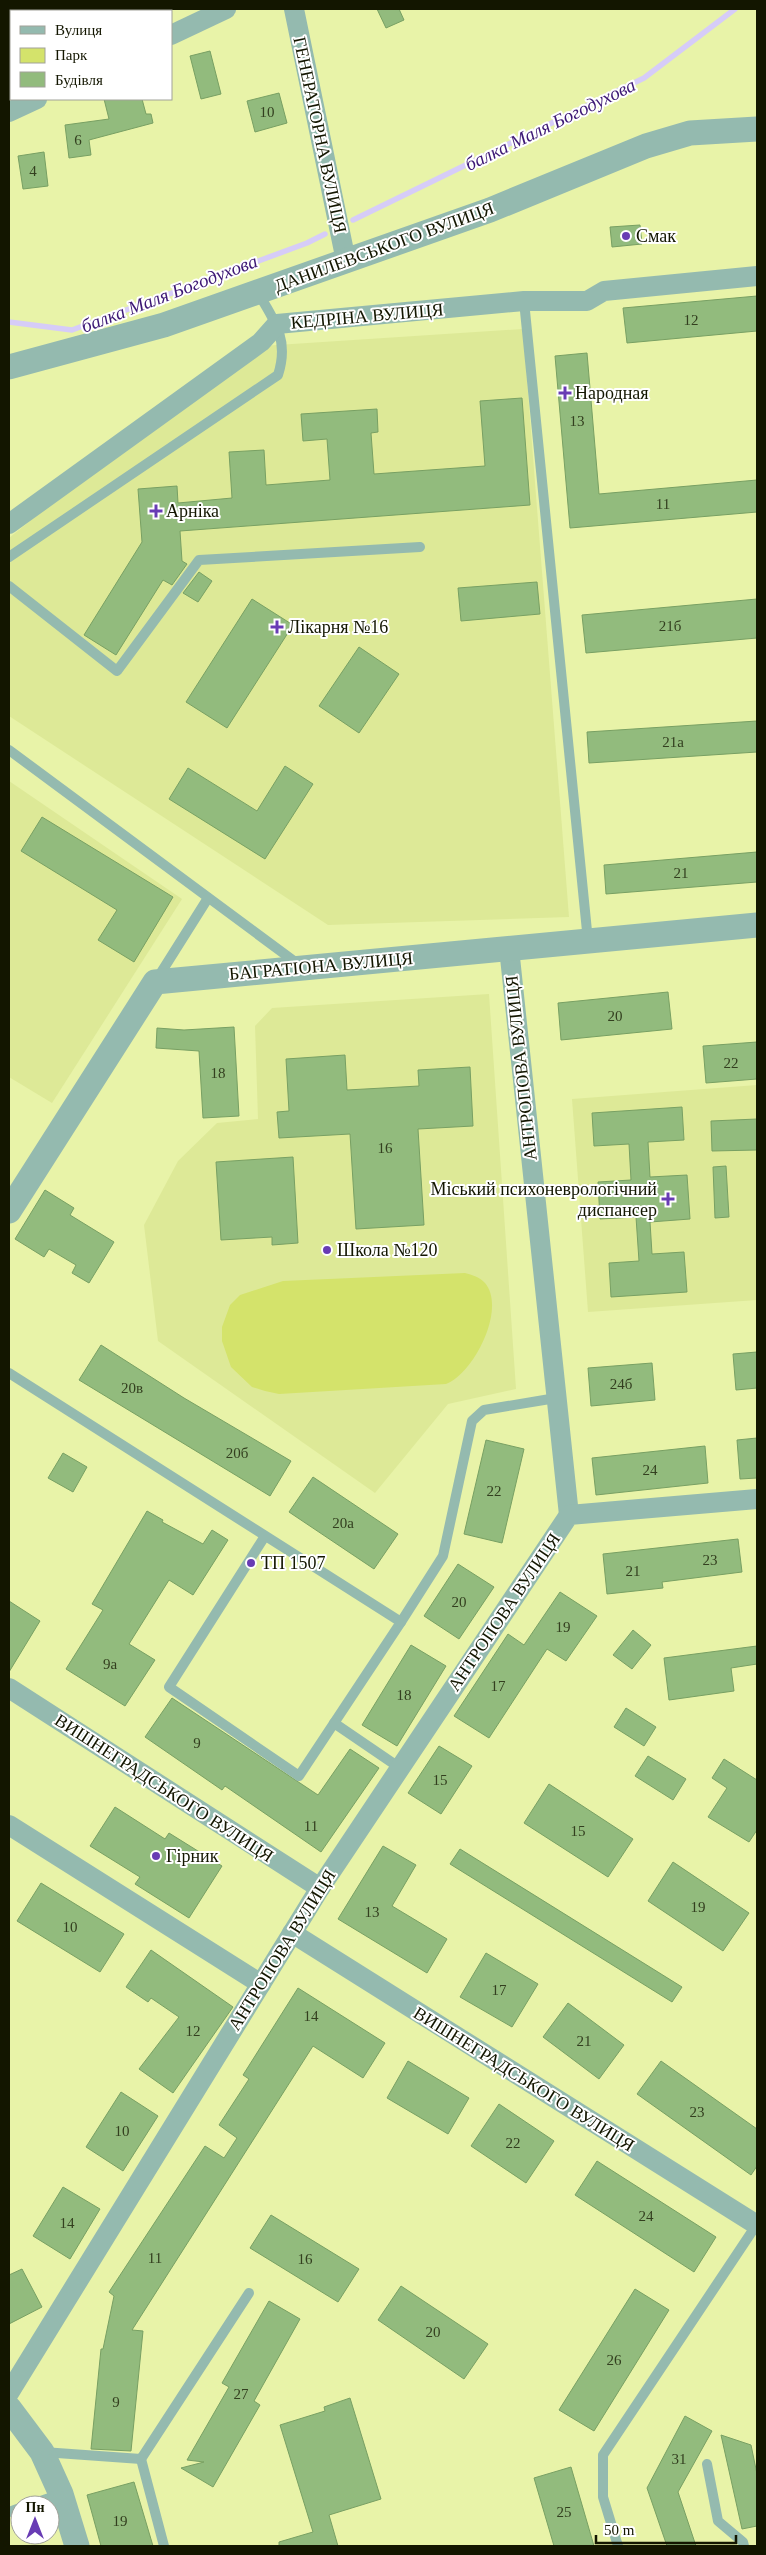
<svg xmlns="http://www.w3.org/2000/svg" width="766" height="2555" viewBox="0 0 766 2555" font-family="'Times New Roman',serif">
<style>
.built{fill:#dde997}
.green{fill:#d4e36b}
.lines{fill:none;stroke-linecap:round;stroke-linejoin:round}
.stream{stroke:#d6ccf8;stroke-width:5.5}
.building{fill:#92bb7d;stroke:#78a063}
.service{stroke:#94baaf;stroke-width:10}
.minor{stroke:#94baaf;stroke-width:20}
.tertiary{stroke:#94baaf;stroke-width:25}
.poi-dot{fill:#683cb4;stroke:#fff;stroke-width:2}
.labels{text-anchor:middle;stroke-width:4;stroke-linejoin:round;paint-order:stroke}
.number-label{font-size:15px;fill:#333f1f}
.street-label{font-size:18px;fill:#131600;stroke:#fff}
.poi-label{font-size:18px;fill:#131600;stroke:#fff;text-anchor:start}
.water-label{font-size:19px;font-style:italic;fill:#3d1875;stroke:#fff}
</style>
<rect width="100%" height="100%" fill="#e8f3a8"/>
<!-- built -->
<g class="built">
<path d="M523,329L569,917L328,925L9,716V538L246,347Z"/>
<path d="M9,781L182,899L52,1103L9,1077Z"/>
<path d="M489,994L516,1389L448,1404L375,1493L158,1341L144,1225L178,1161L217,1123L258,1119L255,1026L272,1008Z"/>
<path d="M757,1085V1300L588,1312L572,1099Z"/>
</g>
<!-- green -->
<path class="green" d="M465,1273C472,1275 480,1277 485,1283C507,1309 473,1374 446,1384L279,1394L265,1391L252,1387L231,1367L222,1341V1327L230,1305L240,1295L283,1281Z"/>
<g class="lines">
<!-- stream -->
<g class="stream">
<path d="M353,220L644,78L735,9"/>
<path d="M9,322L72,330L307,243L325,234"/>
</g>
</g>
<!-- building -->
<g class="building">
<path d="M377,9H399L404,20L386,28Z"/>
<path d="M210,51L221,94L201,99L190,56Z"/>
<path d="M279,93L287,123L255,132L247,101Z"/>
<path d="M104,99H142L146,114H151L153,123L89,140L91,155L69,158L65,125L109,119Z"/>
<path d="M44,152L48,186L23,189L18,156Z"/>
<path d="M640,225L642,244L612,247L610,227Z"/>
<path d="M757,296V331L627,343L623,308Z"/>
<path d="M587,353L599,494L757,480V512L570,528L555,356Z"/>
<path d="M522,398L530,505L180,531L182,561L187,564L172,585L163,580L116,655L84,635L142,542L138,489L177,486L178,503L232,498L229,452L264,450L266,485L330,480L327,439L303,441L301,414L377,409L378,432L371,433L374,474L485,466L480,401Z"/>
<path d="M199,572L212,581L198,602L183,593Z"/>
<path d="M537,582L540,614L461,621L458,588Z"/>
<path d="M252,599L293,625L227,728L186,702Z"/>
<path d="M757,599V638L586,653L582,615Z"/>
<path d="M359,647L399,674L359,733L319,706Z"/>
<path d="M757,721V752L589,763L587,732Z"/>
<path d="M285,766L313,784L265,859L169,799L188,768L257,811Z"/>
<path d="M42,817L173,897L134,962L98,940L117,910L21,851Z"/>
<path d="M757,852V882L606,894L604,865Z"/>
<path d="M668,992L672,1029L561,1040L558,1003Z"/>
<path d="M234,1027L239,1116L203,1118L199,1051L156,1048L157,1028L184,1030Z"/>
<path d="M757,1042V1079L706,1083L703,1046Z"/>
<path d="M345,1055L347,1090L419,1086L418,1070L470,1067L473,1126L418,1129L424,1225L356,1229L350,1134L279,1138L277,1112L289,1111L286,1059Z"/>
<path d="M682,1107L684,1140L648,1142L650,1177L687,1175L690,1219L650,1222L652,1254L684,1252L687,1292L611,1297L609,1263L639,1261L636,1217L600,1219L598,1182L631,1180L629,1144L594,1146L592,1113Z"/>
<path d="M757,1119V1150L712,1151L711,1121Z"/>
<path d="M293,1157L298,1243L272,1245V1237L221,1240L216,1162Z"/>
<path d="M726,1166L729,1217L715,1218L713,1167Z"/>
<path d="M45,1190L74,1208L70,1215L114,1242L89,1283L72,1273L76,1265L49,1249L44,1257L15,1239Z"/>
<path d="M101,1345L184,1398L291,1461L270,1496L79,1380Z"/>
<path d="M757,1352V1388L736,1390L733,1354Z"/>
<path d="M652,1363L655,1400L591,1406L588,1368Z"/>
<path d="M757,1438V1478L740,1479L737,1440Z"/>
<path d="M486,1440L524,1449L502,1543L464,1534Z"/>
<path d="M705,1446L708,1483L596,1495L592,1458Z"/>
<path d="M63,1453L87,1467L73,1492L48,1478Z"/>
<path d="M313,1477L398,1534L374,1569L289,1512Z"/>
<path d="M147,1511L163,1520L162,1522L203,1544L212,1530L228,1540L193,1595L169,1580L129,1644L155,1660L125,1706L66,1669L103,1610L92,1604Z"/>
<path d="M738,1539L742,1572L662,1582L663,1588L607,1594L603,1554Z"/>
<path d="M458,1564L494,1587L459,1639L424,1616Z"/>
<path d="M560,1592L597,1616L566,1661L547,1649L489,1738L454,1716L508,1634L524,1645Z"/>
<path d="M9,1601L40,1621L9,1672Z"/>
<path d="M633,1630L651,1645L632,1669L613,1655Z"/>
<path d="M411,1645L446,1666L397,1746L362,1725Z"/>
<path d="M757,1646V1664L731,1668L734,1691L669,1700L664,1658Z"/>
<path d="M172,1698L318,1795L350,1749L379,1768L321,1852L225,1786L222,1790L145,1737Z"/>
<path d="M626,1708L656,1727L644,1746L614,1727Z"/>
<path d="M439,1746L472,1766L441,1814L408,1793Z"/>
<path d="M648,1756L686,1779L673,1800L635,1776Z"/>
<path d="M724,1759L757,1780V1830L749,1842L708,1817L727,1788L712,1778Z"/>
<path d="M549,1784L633,1839L608,1877L524,1823Z"/>
<path d="M115,1807L165,1839L169,1833L222,1866L189,1918L135,1884L140,1877L90,1846Z"/>
<path d="M383,1846L416,1865L392,1906L447,1939L427,1973L338,1919Z"/>
<path d="M460,1849L682,1987L672,2002L450,1864Z"/>
<path d="M673,1862L749,1913L723,1951L648,1901Z"/>
<path d="M41,1883L124,1934L100,1972L17,1921Z"/>
<path d="M151,1950L233,2007L173,2093L139,2069L179,2017L151,1998L148,2002L126,1987Z"/>
<path d="M486,1953L538,1984L512,2027L460,1997Z"/>
<path d="M298,1988L385,2043L363,2078L313,2046L132,2330L143,2331L131,2451L91,2449L101,2349H103L114,2296L109,2292L205,2146L224,2158L237,2138L219,2125L249,2079L243,2075Z"/>
<path d="M568,2003L624,2045L599,2079L543,2037Z"/>
<path d="M408,2061L469,2098L448,2134L387,2098Z"/>
<path d="M661,2061L757,2129V2166L751,2175L637,2094Z"/>
<path d="M121,2092L158,2116L123,2171L86,2147Z"/>
<path d="M499,2104L554,2141L526,2183L471,2146Z"/>
<path d="M597,2161L716,2237L694,2272L575,2195Z"/>
<path d="M63,2187L100,2209L70,2259L33,2236Z"/>
<path d="M271,2215L359,2269L338,2302L250,2248Z"/>
<path d="M22,2269L42,2307L9,2324V2275Z"/>
<path d="M401,2286L488,2344L464,2379L378,2320Z"/>
<path d="M635,2289L669,2310L594,2431L559,2410Z"/>
<path d="M269,2301L300,2319L254,2401L260,2405L213,2487L181,2468L204,2462L187,2460L229,2387L222,2383Z"/>
<path d="M350,2398L381,2499L329,2515L338,2546H279V2542L313,2532L280,2425L325,2411L324,2407Z"/>
<path d="M685,2416L712,2431L678,2492L696,2546H667L647,2488Z"/>
<path d="M721,2435L751,2445L757,2474V2526L742,2529Z"/>
<path d="M571,2467L594,2546H554L534,2478Z"/>
<path d="M134,2482L153,2546H101L87,2495Z"/>
</g>
<g class="lines">
<!-- service -->
<g class="service">
<path d="M524,301L588,941"/>
<path d="M9,557L278,375C289,341 276,322 258,293"/>
<path d="M9,586L117,671L199,560L420,547"/>
<path d="M9,750L298,964"/>
<path d="M157,979L208,898"/>
<path d="M9,1373L401,1622L299,1776L169,1687L265,1536"/>
<path d="M401,1622L443,1556L472,1421L484,1410L556,1398"/>
<path d="M334,1723L400,1768"/>
<path d="M43,2452L141,2459L249,2293"/>
<path d="M141,2459L164,2546"/>
<path d="M707,2464L718,2521L743,2542L744,2546"/>
<path d="M29,2505L61,2494"/>
<path d="M9,2512L20,2508"/>
<path d="M618,2546L603,2497V2455L757,2224"/>
</g>
<!-- minor -->
<g class="minor">
<path d="M294,9L346,261"/>
<path d="M171,35L226,9"/>
<path d="M9,112L37,99"/>
<path d="M9,524L261,342L277,324L524,301H587L604,291L757,276"/>
<path d="M509,948L569,1515"/>
<path d="M9,1688L320,1888"/>
<path d="M9,1825L261,1984"/>
<path d="M292,1933L757,2225"/>
<path d="M9,2393L320,1888L569,1515L757,1499"/>
</g>
<!-- tertiary -->
<g class="tertiary">
<path d="M9,367L164,325L490,210L646,146L690,133L757,129"/>
<path d="M9,1211L155,982L757,925"/>
<path d="M9,2408L42,2452L61,2494L77,2546"/>
</g>
</g>
<!-- markers -->
<g class="poi-dot">
<circle cx="626" cy="236" r="5"/>
<path d="M562.5 385.5h5v5h5v5h-5v5h-5v-5h-5v-5h5z"/>
<path d="M153.5 503.5h5v5h5v5h-5v5h-5v-5h-5v-5h5z"/>
<path d="M274.5 619.5h5v5h5v5h-5v5h-5v-5h-5v-5h5z"/>
<path d="M665.5 1191.5h5v5h5v5h-5v5h-5v-5h-5v-5h5z"/>
<circle cx="327" cy="1250" r="5"/>
<circle cx="251" cy="1563" r="5"/>
<circle cx="156" cy="1856" r="5"/>
</g>
<g class="labels">
<!-- number labels -->
<g class="number-label">
<text x="267" y="117">10</text>
<text x="78" y="145">6</text>
<text x="33" y="176">4</text>
<text x="691" y="325">12</text>
<text x="577" y="426">13</text>
<text x="663" y="509">11</text>
<text x="670" y="631">21б</text>
<text x="673" y="747">21а</text>
<text x="681" y="878">21</text>
<text x="615" y="1021">20</text>
<text x="731" y="1068">22</text>
<text x="218" y="1078">18</text>
<text x="385" y="1153">16</text>
<text x="621" y="1389">24б</text>
<text x="132" y="1393">20в</text>
<text x="237" y="1458">20б</text>
<text x="650" y="1475">24</text>
<text x="494" y="1496">22</text>
<text x="343" y="1528">20а</text>
<text x="710" y="1565">23</text>
<text x="633" y="1576">21</text>
<text x="459" y="1607">20</text>
<text x="563" y="1632">19</text>
<text x="110" y="1669">9а</text>
<text x="498" y="1691">17</text>
<text x="404" y="1700">18</text>
<text x="197" y="1748">9</text>
<text x="440" y="1785">15</text>
<text x="311" y="1831">11</text>
<text x="578" y="1836">15</text>
<text x="698" y="1912">19</text>
<text x="372" y="1917">13</text>
<text x="70" y="1932">10</text>
<text x="499" y="1995">17</text>
<text x="311" y="2021">14</text>
<text x="193" y="2036">12</text>
<text x="584" y="2046">21</text>
<text x="697" y="2117">23</text>
<text x="122" y="2136">10</text>
<text x="513" y="2148">22</text>
<text x="646" y="2221">24</text>
<text x="67" y="2228">14</text>
<text x="155" y="2263">11</text>
<text x="305" y="2264">16</text>
<text x="433" y="2337">20</text>
<text x="614" y="2365">26</text>
<text x="241" y="2399">27</text>
<text x="116" y="2407">9</text>
<text x="679" y="2464">31</text>
<text x="564" y="2517">25</text>
<text x="120" y="2526">19</text>
</g>
<!-- street labels -->
<g class="street-label">
<text transform="translate(320 135) rotate(78)" y="6">ГЕНЕРАТОРНА ВУЛИЦЯ</text>
<text transform="translate(384 247) rotate(-20)" y="6">ДАНИЛЕВСЬКОГО ВУЛИЦЯ</text>
<text transform="translate(367 316) rotate(-5)" y="6">КЕДРІНА ВУЛИЦЯ</text>
<text transform="translate(321 966) rotate(-5)" y="6">БАГРАТІОНА ВУЛИЦЯ</text>
<text transform="translate(521 1068) rotate(-96)" y="6">АНТРОПОВА ВУЛИЦЯ</text>
<text transform="translate(504 1612) rotate(-56)" y="6">АНТРОПОВА ВУЛИЦЯ</text>
<text transform="translate(164 1788) rotate(33)" y="6">ВИШНЕГРАДСЬКОГО ВУЛИЦЯ</text>
<text transform="translate(282 1950) rotate(-58)" y="6">АНТРОПОВА ВУЛИЦЯ</text>
<text transform="translate(524 2079) rotate(32)" y="6">ВИШНЕГРАДСЬКОГО ВУЛИЦЯ</text>
</g>
<!-- poi labels -->
<g class="poi-label">
<text x="636" y="242">Смак</text>
<text x="575" y="399">Народная</text>
<text x="166" y="517">Арніка</text>
<text x="288" y="633">Лікарня №16</text>
<text x="657" y="1195" text-anchor="end">Міський психоневрологічний<tspan x="657" dy="21">диспансер</tspan></text>
<text x="337" y="1256">Школа №120</text>
<text x="261" y="1569">ТП 1507</text>
<text x="166" y="1862">Гірник</text>
</g>
<!-- water labels -->
<g class="water-label">
<text transform="translate(550 124) rotate(-26)" y="7">балка Маля Богодухова</text>
<text transform="translate(169 293) rotate(-21)" y="7">балка Маля Богодухова</text>
</g>
</g>
<!-- border -->
<rect width="766" height="2555" fill="none" stroke="#131600" stroke-width="20"/>
<!-- legend -->
<rect x="10" y="10" width="162" height="90" fill="#ffffff" stroke="#a1a299"/>
<rect x="20" y="26" width="25" height="8" fill="#94baaf" stroke="#a1a299"/>
<text x="55" y="35" font-size="15" fill="#131600">Вулиця</text>
<rect x="20" y="48" width="25" height="15" fill="#d4e36b" stroke="#a1a299"/>
<text x="55" y="60" font-size="15" fill="#131600">Парк</text>
<rect x="20" y="72" width="25" height="15" fill="#92bb7d" stroke="#a1a299"/>
<text x="55" y="85" font-size="15" fill="#131600">Будівля</text>
<!-- north arrow -->
<g transform="translate(35 2520)"><circle r="24" fill="#ffffff" stroke="#a1a299"/>
<path d="M0-4L9 19L0 12L-9 19Z" fill="#683cb4"/>
<text y="-8" font-size="14" font-weight="bold" text-anchor="middle" fill="#131600">Пн</text>
</g>
<!-- scale -->
<path d="M596 2535v8h140v-8" fill="none" stroke="#131600" stroke-width="2.5"/>
<text x="604" y="2535" font-size="15" fill="#131600" stroke="#ffffff" stroke-width="4" paint-order="stroke">50 m</text>
</svg>
